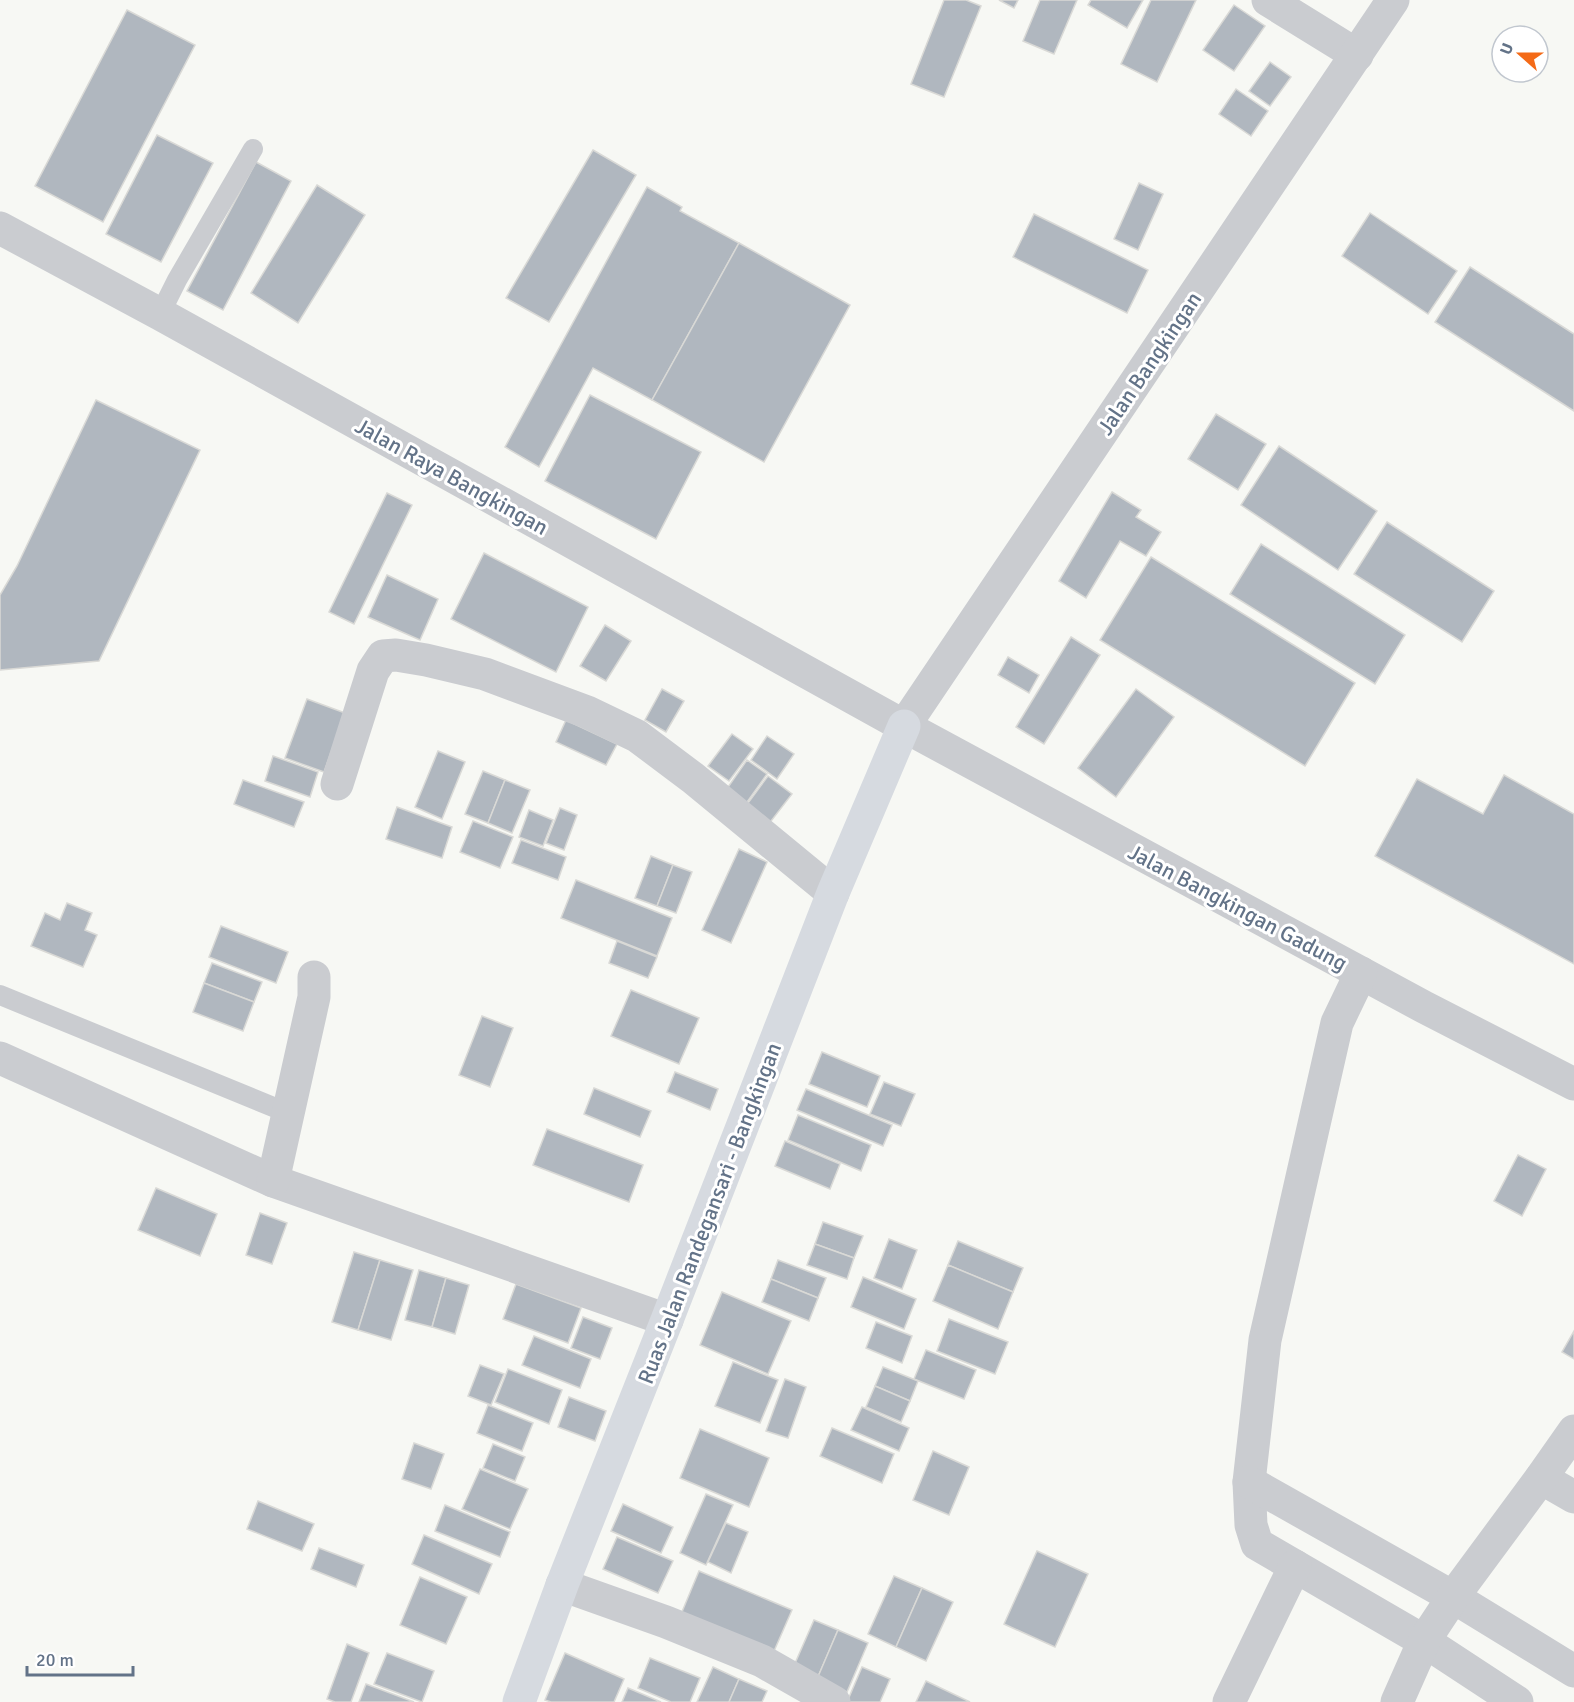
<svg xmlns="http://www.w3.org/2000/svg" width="1574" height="1702" viewBox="0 0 1574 1702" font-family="Signika,sans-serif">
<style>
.building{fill:#b0b7bf;stroke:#d9d9d6;stroke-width:1.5}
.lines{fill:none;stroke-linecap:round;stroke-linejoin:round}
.service{stroke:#caccd0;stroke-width:20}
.minor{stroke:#caccd0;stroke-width:33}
.tertiary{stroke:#caccd0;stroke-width:33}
.secondary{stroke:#d6dae0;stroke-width:33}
.labels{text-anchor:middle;stroke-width:6;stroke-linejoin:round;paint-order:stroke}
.street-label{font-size:22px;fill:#637388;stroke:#fff}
</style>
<rect width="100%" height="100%" fill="#f7f8f4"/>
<!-- building -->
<g class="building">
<path d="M944,0H966L981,6L944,97L911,84Z"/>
<path d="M999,0H1018L1014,8Z"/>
<path d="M1040,0H1077L1054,54L1023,41Z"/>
<path d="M1091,0H1143L1127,28L1088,5Z"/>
<path d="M1151,0H1196L1157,82L1121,64Z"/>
<path d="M1234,5L1265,26L1234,71L1203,50Z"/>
<path d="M127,10L195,45L103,222L35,186Z"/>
<path d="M1270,62L1291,77L1270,106L1249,91Z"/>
<path d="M1236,89L1268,111L1251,136L1219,114Z"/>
<path d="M157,135L213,163L161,262L106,234Z"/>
<path d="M593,150L636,175L549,322L506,298Z"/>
<path d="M256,162L291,181L223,310L187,291Z"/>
<path d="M1139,183L1163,194L1138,250L1114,239Z"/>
<path d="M317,185L365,215L298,323L251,293Z"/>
<path d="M647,187L682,207L680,211L739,243L652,400L593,368L539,467L505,447Z"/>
<path d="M1370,213L1457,271L1428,314L1342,256Z"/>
<path d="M1034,214L1148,270L1127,313L1013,257Z"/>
<path d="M739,243L850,305L764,462L652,400Z"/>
<path d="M1470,267L1574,334V411L1435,322Z"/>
<path d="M590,395L701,452L656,539L545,481Z"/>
<path d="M96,400L200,450L99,661L0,670V595L17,566Z"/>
<path d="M1216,414L1266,444L1238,490L1188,459Z"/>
<path d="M1279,446L1377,511L1338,570L1241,505Z"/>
<path d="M1112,492L1141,510L1136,517L1161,532L1146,556L1120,541L1086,598L1059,581Z"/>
<path d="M387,493L412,505L354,624L329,612Z"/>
<path d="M1387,522L1494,591L1462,642L1354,574Z"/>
<path d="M1261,544L1405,635L1375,684L1230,594Z"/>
<path d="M484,553L588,607L556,672L451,619Z"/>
<path d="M1151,557L1355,683L1305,766L1100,640Z"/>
<path d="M387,575L438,599L420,640L368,617Z"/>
<path d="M605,625L631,641L606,681L580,666Z"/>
<path d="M1071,637L1100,655L1044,744L1016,727Z"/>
<path d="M1008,657L1039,675L1029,693L998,675Z"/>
<path d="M662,689L684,701L666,732L645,720Z"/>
<path d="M1136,689L1174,717L1116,797L1078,768Z"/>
<path d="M307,699L345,713L324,772L285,758Z"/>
<path d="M566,720L617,744L606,765L556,742Z"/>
<path d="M732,734L753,749L729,781L708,766Z"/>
<path d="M767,736L794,754L777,779L751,760Z"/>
<path d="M438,751L465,762L442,819L415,807Z"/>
<path d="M273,756L318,772L310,797L265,781Z"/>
<path d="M747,760L767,774L745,805L726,790Z"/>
<path d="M483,771L505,780L488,823L465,814Z"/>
<path d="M1504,775L1574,814V964L1375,856L1417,779L1483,814Z"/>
<path d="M768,776L792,794L768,825L745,807Z"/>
<path d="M243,780L304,802L294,827L234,804Z"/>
<path d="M505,780L530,790L512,833L488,823Z"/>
<path d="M397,807L452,827L442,858L386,839Z"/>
<path d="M560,808L577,815L564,850L546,843Z"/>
<path d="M529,810L553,820L543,846L519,837Z"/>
<path d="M473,821L513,837L500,868L460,852Z"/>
<path d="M521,840L566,857L558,880L512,863Z"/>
<path d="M739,849L767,862L731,943L702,930Z"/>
<path d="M651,856L673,865L657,906L635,898Z"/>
<path d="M673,865L692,872L676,913L657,906Z"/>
<path d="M576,880L672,918L657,956L561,918Z"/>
<path d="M67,903L92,913L85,930L97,935L83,967L31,946L45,913L60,920Z"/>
<path d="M221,926L288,952L276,983L209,957Z"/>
<path d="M617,941L657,957L648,978L609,963Z"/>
<path d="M212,963L262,982L254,1002L204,983Z"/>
<path d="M204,983L254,1002L243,1031L193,1012Z"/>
<path d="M631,990L699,1018L679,1064L611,1036Z"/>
<path d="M482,1016L513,1028L490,1087L459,1075Z"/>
<path d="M822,1052L880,1076L867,1107L809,1084Z"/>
<path d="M675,1072L718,1089L710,1110L667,1092Z"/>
<path d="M884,1082L915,1094L901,1126L870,1114Z"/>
<path d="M594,1088L651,1111L640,1137L584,1114Z"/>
<path d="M806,1089L892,1125L883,1146L797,1110Z"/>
<path d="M798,1115L871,1145L861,1171L788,1140Z"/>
<path d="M547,1129L643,1165L629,1202L533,1165Z"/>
<path d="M785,1141L840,1164L830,1189L775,1166Z"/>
<path d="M1518,1155L1546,1169L1522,1216L1494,1201Z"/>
<path d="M156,1188L217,1214L200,1256L138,1230Z"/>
<path d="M260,1213L287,1223L272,1264L246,1255Z"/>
<path d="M823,1222L863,1236L854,1258L815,1244Z"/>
<path d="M889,1239L917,1250L902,1289L874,1278Z"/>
<path d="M958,1241L1023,1268L1013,1292L948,1265Z"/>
<path d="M815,1244L854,1258L847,1279L807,1265Z"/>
<path d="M354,1252L380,1260L358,1330L332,1322Z"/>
<path d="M380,1260L413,1270L391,1340L358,1330Z"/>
<path d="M778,1260L826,1278L818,1298L771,1279Z"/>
<path d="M948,1265L1013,1292L998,1329L933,1301Z"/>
<path d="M419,1270L446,1278L432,1327L405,1320Z"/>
<path d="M863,1277L916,1299L904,1329L851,1307Z"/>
<path d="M446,1278L469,1285L455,1334L432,1327Z"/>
<path d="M771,1279L818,1298L809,1321L762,1302Z"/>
<path d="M516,1284L581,1308L568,1343L503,1319Z"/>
<path d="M722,1292L791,1321L768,1374L700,1345Z"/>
<path d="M583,1317L612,1328L600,1359L571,1348Z"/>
<path d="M949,1319L1008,1342L995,1374L937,1351Z"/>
<path d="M876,1322L912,1336L902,1363L866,1348Z"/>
<path d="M1574,1331V1359L1562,1352Z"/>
<path d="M534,1336L591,1359L580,1388L522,1365Z"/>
<path d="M926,1350L976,1370L964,1399L914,1379Z"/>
<path d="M733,1362L778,1380L760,1423L715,1406Z"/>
<path d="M480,1365L504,1374L491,1405L468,1396Z"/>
<path d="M883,1367L918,1381L910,1401L875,1386Z"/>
<path d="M508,1369L562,1390L549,1424L495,1402Z"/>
<path d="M785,1379L806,1387L788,1438L766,1431Z"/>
<path d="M875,1386L910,1401L901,1422L866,1407Z"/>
<path d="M569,1397L606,1411L595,1441L558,1427Z"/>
<path d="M488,1405L533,1423L522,1451L477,1433Z"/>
<path d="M862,1407L909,1428L899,1451L851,1430Z"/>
<path d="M832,1428L894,1454L882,1483L820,1456Z"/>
<path d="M700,1429L769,1458L749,1507L680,1478Z"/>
<path d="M414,1443L444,1454L431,1489L402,1479Z"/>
<path d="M493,1444L525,1457L515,1481L483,1468Z"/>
<path d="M933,1451L969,1467L949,1515L913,1500Z"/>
<path d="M480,1469L528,1489L510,1529L462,1509Z"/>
<path d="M706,1494L733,1505L706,1565L680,1553Z"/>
<path d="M258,1501L314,1524L302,1551L247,1529Z"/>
<path d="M623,1504L673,1527L661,1553L611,1531Z"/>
<path d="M445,1505L510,1532L500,1557L435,1531Z"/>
<path d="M726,1523L748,1532L731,1573L708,1562Z"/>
<path d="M424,1535L492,1564L479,1594L412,1564Z"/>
<path d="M617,1537L673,1561L658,1593L603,1569Z"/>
<path d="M319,1548L364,1565L356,1587L311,1569Z"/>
<path d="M1037,1551L1088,1574L1055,1647L1004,1624Z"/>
<path d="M699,1571L792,1610L771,1658L679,1619Z"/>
<path d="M894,1576L922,1588L896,1647L868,1634Z"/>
<path d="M420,1577L467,1597L446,1644L400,1625Z"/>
<path d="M922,1588L953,1602L926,1661L896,1647Z"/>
<path d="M814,1620L838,1630L817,1679L793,1668Z"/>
<path d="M838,1630L868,1643L847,1692L817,1679Z"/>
<path d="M347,1644L369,1653L351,1702H335L327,1699Z"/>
<path d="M387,1653L434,1671L422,1702L374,1684Z"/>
<path d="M565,1653L624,1679L614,1702H551L545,1700Z"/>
<path d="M650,1658L700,1678L690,1702H671L638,1688Z"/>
<path d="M713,1667L739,1679L729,1702H697Z"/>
<path d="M862,1667L890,1679L880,1702H847Z"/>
<path d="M739,1679L767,1691L762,1702H729Z"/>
<path d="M926,1681L970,1702H916Z"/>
<path d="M366,1684L414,1702H359Z"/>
<path d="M628,1688L661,1702H622Z"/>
</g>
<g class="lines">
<!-- service -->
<g class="service">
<path d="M160,314L177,280L253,149"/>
<path d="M0,995L288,1113"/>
</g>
<!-- minor -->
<g class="minor">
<path d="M1268,0L1357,55"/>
<path d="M904,726L1424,1007L1574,1084"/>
<path d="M337,784L373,671L383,656L396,655L426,660L485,674L587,712L637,736L693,778L833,893"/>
<path d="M1361,973L1337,1023L1265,1340L1249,1482L1251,1525L1257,1544L1424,1641L1517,1702"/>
<path d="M0,1058L273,1181L667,1320"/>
<path d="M273,1181L314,997V977"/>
<path d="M1541,1478L1574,1497"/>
<path d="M1249,1482L1453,1597L1574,1671"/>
<path d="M562,1585L666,1622L762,1661L834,1702"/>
<path d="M1229,1702L1295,1566"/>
<path d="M1397,1702L1424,1641L1453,1597L1541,1478L1574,1431"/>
</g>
<!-- tertiary -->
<path class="tertiary" d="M0,228L160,314L904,726L1393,0"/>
<!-- secondary -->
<path class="secondary" d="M519,1702L562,1585L667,1320L833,893L904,726"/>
</g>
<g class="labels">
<!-- street labels -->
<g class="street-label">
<text transform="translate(1149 363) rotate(-56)" y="8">Jalan Bangkingan</text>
<text transform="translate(452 476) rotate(29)" y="8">Jalan Raya Bangkingan</text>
<text transform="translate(1238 907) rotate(28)" y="8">Jalan Bangkingan Gadung</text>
<text transform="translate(709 1213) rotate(-69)" y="8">Ruas Jalan Randegansari - Bangkingan</text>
</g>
</g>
<!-- north arrow -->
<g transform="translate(1520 54) rotate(291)"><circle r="28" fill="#ffffff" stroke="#c1c7cf" stroke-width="1.5"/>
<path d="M0-4.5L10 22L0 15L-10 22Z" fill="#f46a17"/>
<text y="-9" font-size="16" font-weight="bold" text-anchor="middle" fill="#637388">U</text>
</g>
<!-- scale -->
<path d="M27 1666v9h106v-9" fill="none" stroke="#637388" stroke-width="3"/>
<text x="36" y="1666" font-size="18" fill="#637388" stroke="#ffffff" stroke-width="4.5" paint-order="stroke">20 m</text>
</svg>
